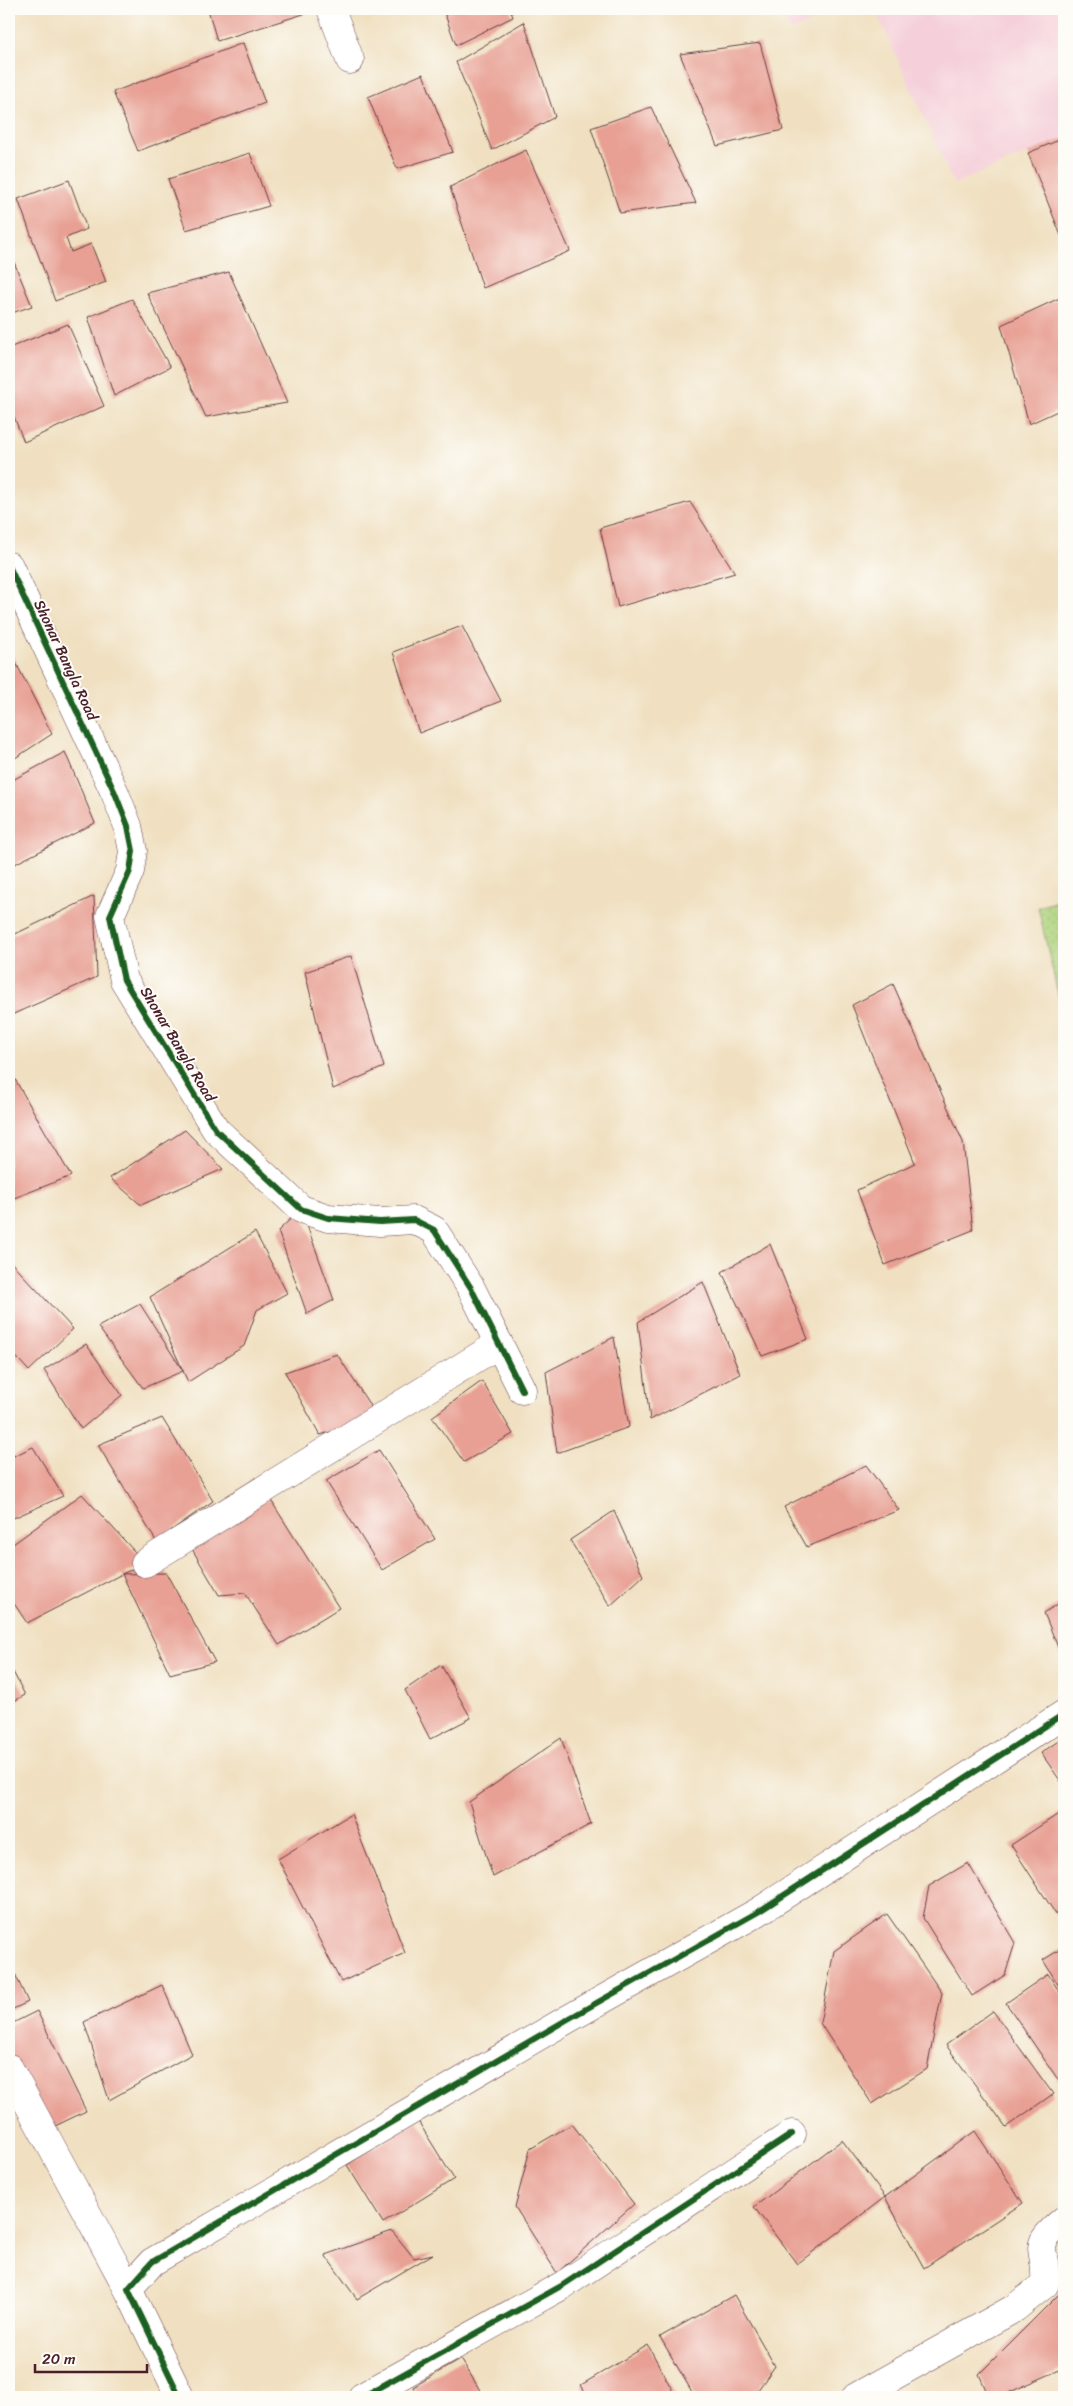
<svg xmlns="http://www.w3.org/2000/svg" width="1073" height="2406" viewBox="0 0 1073 2406" font-family="Sriracha,sans-serif">
<style>
.built{fill:#f5cfd9}
.park{fill:url(#park-dots);stroke:#7c7954}
.building{fill:#e8a094}
.lines{fill:none;stroke-linecap:round;stroke-linejoin:round}
.minor-casing{stroke:#633c42;stroke-width:29}
.minor{stroke:#fff;stroke-width:28}
.cycleway-casing{stroke:#fdfcf7;stroke-width:9}
.cycleway{stroke:#1b5e20;stroke-width:6}
.labels{text-anchor:middle;stroke-width:4;stroke-linejoin:round;paint-order:stroke}
.street-label{font-size:15px;fill:#4a1f2b;stroke:#fdfcf7}
</style>
<defs>
<pattern id="park-dots" width="8" height="8" patternUnits="userSpaceOnUse" patternTransform="scale(1.25)"><rect width="8" height="8" fill="#aed37d"/><path d="M2 2h.1M6 6h.1" fill="none" stroke="#97b56c" stroke-width="1.8" stroke-linecap="round"/></pattern>
</defs>
<rect width="100%" height="100%" fill="#fdfcf7"/>
<filter id="ink" filterUnits="userSpaceOnUse"><feTurbulence type="fractalNoise" baseFrequency=".02" numOctaves="2"/><feDisplacementMap in="SourceGraphic" scale="10" xChannelSelector="R" yChannelSelector="G"/><feConvolveMatrix kernelMatrix="1 2 1 2 8 2 1 2 1" color-interpolation-filters="sRGB"/></filter>
<filter id="wash" filterUnits="userSpaceOnUse"><feTurbulence type="fractalNoise" baseFrequency=".0096" numOctaves="4" result="noise"/><feDisplacementMap in="SourceGraphic" scale="20" xChannelSelector="R" yChannelSelector="G"/><feGaussianBlur stdDeviation="1.12" result="paint"/><feColorMatrix in="noise" values="0 0 0 0 0 0 0 0 0 0 0 0 0 0 0 0 0 1.4 0 .05"/><feComposite in="paint" operator="in"/></filter>
<g filter="url(#wash)">
<rect width="100%" height="100%" fill="#f0e0c1"/>
<!-- built -->
<g class="built">
<path d="M779,9H837L791,31Z"/>
<path d="M875,9H1064V138L954,184Z"/>
</g>
<!-- park -->
<path class="park" d="M1064,899V996L1059,998L1038,907Z"/>
<g id="blocks">
<!-- building -->
<g class="building">
<path d="M208,9H309L310,12L217,41Z"/>
<path d="M443,9H510L513,17L456,45Z"/>
<path d="M524,22L555,117L492,150L456,62Z"/>
<path d="M243,43L265,103L138,151L113,92Z"/>
<path d="M760,43L783,130L717,146L680,54Z"/>
<path d="M423,74L453,152L397,169L368,97Z"/>
<path d="M651,107L696,203L620,213L591,128Z"/>
<path d="M1064,138V243L1028,153Z"/>
<path d="M526,150L570,251L483,288L450,187Z"/>
<path d="M250,153L269,206L186,230L168,179Z"/>
<path d="M69,180L87,229L66,238L71,252L91,244L106,282L55,301L18,199Z"/>
<path d="M9,250L32,306L9,314Z"/>
<path d="M229,272L287,403L206,417L147,293Z"/>
<path d="M1064,296V408L1029,424L1001,325Z"/>
<path d="M132,299L170,367L114,396L88,317Z"/>
<path d="M68,324L104,406L24,442L9,404V348Z"/>
<path d="M690,502L735,573L618,607L600,528Z"/>
<path d="M462,626L501,701L419,733L393,652Z"/>
<path d="M9,649L52,734L9,762Z"/>
<path d="M65,752L95,823L9,867V782Z"/>
<path d="M94,896L97,977L9,1016V937Z"/>
<path d="M351,956L384,1067L333,1089L305,972Z"/>
<path d="M893,984L963,1142L973,1230L885,1265L857,1190L915,1163L852,1005Z"/>
<path d="M9,1069L71,1176L9,1200Z"/>
<path d="M185,1130L223,1169L141,1205L110,1178Z"/>
<path d="M301,1209L334,1300L307,1314L278,1231Z"/>
<path d="M255,1232L287,1293L257,1310L244,1346L188,1382L150,1297Z"/>
<path d="M770,1244L808,1339L762,1356L722,1272Z"/>
<path d="M9,1260L73,1329L29,1371L9,1349Z"/>
<path d="M703,1282L740,1374L650,1420L638,1322Z"/>
<path d="M140,1304L183,1371L143,1388L98,1327Z"/>
<path d="M614,1337L629,1427L557,1453L546,1372Z"/>
<path d="M86,1344L122,1395L81,1429L44,1370Z"/>
<path d="M337,1354L378,1418L320,1435L285,1372Z"/>
<path d="M482,1381L513,1434L464,1462L432,1417Z"/>
<path d="M162,1418L213,1501L156,1541L98,1445Z"/>
<path d="M33,1447L63,1496L9,1520V1458Z"/>
<path d="M379,1450L435,1539L382,1570L326,1481Z"/>
<path d="M866,1465L899,1510L807,1547L784,1507Z"/>
<path d="M82,1494L145,1563L122,1574L166,1573L215,1662L170,1674L122,1574L27,1623L9,1596V1547Z"/>
<path d="M270,1499L339,1608L279,1645L245,1593L219,1595L185,1537Z"/>
<path d="M614,1511L643,1576L610,1606L570,1540Z"/>
<path d="M1064,1600V1662L1044,1613Z"/>
<path d="M9,1664L25,1695L9,1704Z"/>
<path d="M441,1665L471,1718L430,1739L405,1690Z"/>
<path d="M1064,1737V1786L1041,1753Z"/>
<path d="M561,1738L591,1824L493,1877L469,1802Z"/>
<path d="M1063,1811L1064,1812V1927L1011,1845Z"/>
<path d="M351,1814L405,1953L341,1982L278,1859Z"/>
<path d="M968,1863L1015,1943L1005,1975L972,1996L923,1918L929,1886Z"/>
<path d="M887,1914L942,1993L927,2069L872,2104L820,2023L834,1951Z"/>
<path d="M1064,1947V1994L1043,1960Z"/>
<path d="M9,1961L28,2002L9,2011Z"/>
<path d="M1048,1974L1064,1999V2077L1059,2081L1006,2003Z"/>
<path d="M162,1985L192,2054L109,2100L84,2022Z"/>
<path d="M37,2011L86,2111L47,2130L9,2052V2025Z"/>
<path d="M993,2011L1053,2094L1006,2127L946,2045Z"/>
<path d="M418,2121L454,2179L383,2223L347,2165Z"/>
<path d="M572,2124L634,2204L557,2273L515,2207L530,2149Z"/>
<path d="M975,2131L1023,2203L924,2268L885,2197L797,2264L754,2207L842,2140L885,2197Z"/>
<path d="M392,2231L414,2258L433,2254L357,2299L325,2255Z"/>
<path d="M1064,2289V2368L999,2397H989L979,2374Z"/>
<path d="M734,2295L775,2366L753,2397H695L660,2337Z"/>
<path d="M648,2345L676,2397H588L581,2385Z"/>
<path d="M461,2359L484,2397H419L413,2387Z"/>
</g>
</g>
</g>
<g filter="url(#ink)">
<use href="#blocks" fill-opacity="0" stroke="#633c42" stroke-width="1"/>
<g class="lines">
<defs>
<g id="minor">
<path d="M331,9L350,60"/>
<path d="M9,566L115,793L128,826L133,851L130,871L110,916L124,980L216,1130L301,1209L328,1218L380,1222L414,1220L434,1230L471,1288L522,1390"/>
<path d="M145,1563L499,1344"/>
<path d="M9,2068L128,2289"/>
<path d="M180,2397L128,2289L152,2262L568,2019L758,1912L1064,1714"/>
<path d="M362,2397L563,2285L792,2134"/>
<path d="M856,2397L1015,2308L1045,2284C1048,2245 1028,2250 1064,2220"/>
</g>
</defs>
<!-- minor casing -->
<use href="#minor" class="minor-casing"/>
<!-- minor -->
<use href="#minor" class="minor"/>
<defs>
<g id="cycleway">
<path d="M9,566L115,793L128,826L133,851L130,871L110,916L124,980L216,1130L301,1209L328,1218L380,1222L414,1220L434,1230L471,1288L522,1390"/>
<path d="M180,2397L128,2289L152,2262L568,2019L758,1912L1064,1714"/>
<path d="M362,2397L563,2285L792,2134"/>
</g>
</defs>
<!-- cycleway casing -->
<use href="#cycleway" class="cycleway-casing"/>
<!-- cycleway -->
<use href="#cycleway" class="cycleway"/>
</g>
</g>
<g class="labels">
<!-- street labels -->
<g class="street-label">
<text transform="translate(66 660) rotate(65)" y="5">Shonar Bangla Road</text>
<text transform="translate(178 1044) rotate(59)" y="5">Shonar Bangla Road</text>
</g>
</g>
<!-- margin -->
<rect width="1073" height="2406" fill="none" stroke="#fdfcf7" stroke-width="30"/>
<!-- scale -->
<path d="M35 2364v8h112v-8" fill="none" stroke="#4a1f2b" stroke-width="2.5"/>
<text x="42" y="2364" font-size="15" fill="#4a1f2b" stroke="#fdfcf7" stroke-width="4" paint-order="stroke">20 m</text>
</svg>
